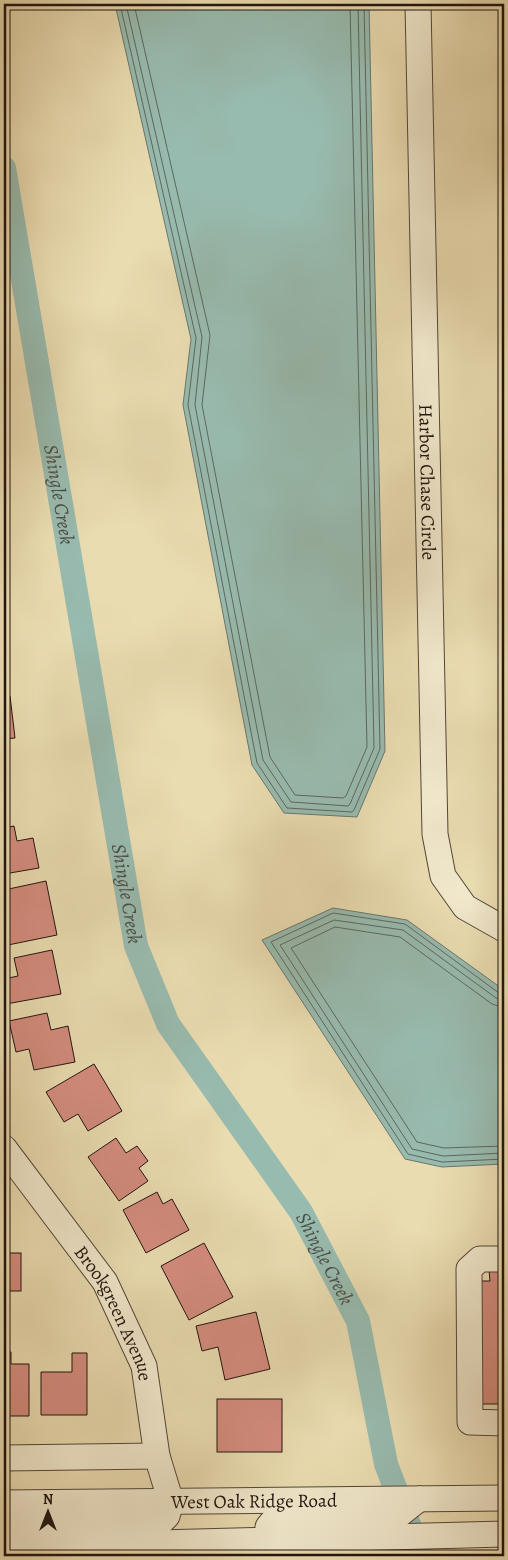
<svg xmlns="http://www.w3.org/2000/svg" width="508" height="1560" viewBox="0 0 508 1560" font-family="Alegreya,serif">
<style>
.water{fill:#98bbaf;stroke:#68786f}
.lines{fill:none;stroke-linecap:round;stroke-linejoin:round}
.shore{stroke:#5c685f;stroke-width:1}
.canal{stroke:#98bbaf;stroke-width:24}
.building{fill:#d48c7e;stroke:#21140f}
.minor-casing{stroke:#534638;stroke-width:27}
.minor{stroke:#f1e8cc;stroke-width:25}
.labels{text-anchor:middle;stroke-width:4;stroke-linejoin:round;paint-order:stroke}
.street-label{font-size:19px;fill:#21140f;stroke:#f1e8cc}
.water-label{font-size:20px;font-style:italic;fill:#4b4e47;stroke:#f1e8cc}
</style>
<rect width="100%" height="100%" fill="#eadcb1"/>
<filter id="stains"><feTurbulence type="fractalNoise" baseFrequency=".004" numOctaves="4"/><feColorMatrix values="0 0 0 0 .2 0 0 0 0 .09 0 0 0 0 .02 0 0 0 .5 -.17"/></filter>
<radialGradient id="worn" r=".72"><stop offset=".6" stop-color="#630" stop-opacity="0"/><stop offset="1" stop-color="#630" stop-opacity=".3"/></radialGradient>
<!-- water -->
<g class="water">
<path d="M115,4H369L385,751L357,817L284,813L252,765L183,405L191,339Z"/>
<path d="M333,908L407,920L504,990V1164L442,1167L405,1159L262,940Z"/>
</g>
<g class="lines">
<!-- shore -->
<g class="shore">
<path d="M120,4L196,338L188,405L257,763L287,808L352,812L354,810L380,749L364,4"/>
<path d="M126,4L202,337L195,405L263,760L291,802L348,806L350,804L374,748L358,4"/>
<path d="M134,4L210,335L202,405L270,757L295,795L343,798L346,796L367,747L350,4"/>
<path d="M504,994L499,993L405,924L333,913L271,942L408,1154L442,1162L504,1159"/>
<path d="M504,1000L496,998L403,930L334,920L280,945L412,1149L443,1156L504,1153"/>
<path d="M504,1008L492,1004L400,937L335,927L291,948L417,1142L444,1148L504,1146"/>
</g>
<!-- canal -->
<path class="canal" id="s1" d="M4,168L136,946L168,1024L301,1212L358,1321L386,1464L421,1556"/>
</g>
<!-- building -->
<g class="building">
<path d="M503,279H504V402Z"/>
<path d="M502,598H504V754Z"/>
<path d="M10,696L15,738L4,739V697Z"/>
<path d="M14,826L17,841L33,838L39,868L4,874V828Z"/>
<path d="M46,881L57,935L8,945L4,922V890Z"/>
<path d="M52,950L61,994L6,1004L4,979L18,976L14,958Z"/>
<path d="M47,1013L51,1030L68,1026L75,1062L34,1070L29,1049L16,1052L9,1021Z"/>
<path d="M94,1064L122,1111L88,1131L78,1114L64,1122L46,1092Z"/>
<path d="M116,1138L126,1153L137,1146L148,1161L139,1168L148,1181L119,1201L88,1157Z"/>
<path d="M157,1192L163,1204L172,1199L189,1230L146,1253L123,1210Z"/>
<path d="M204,1243L233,1297L189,1320L161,1266Z"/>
<rect x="4" y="1253" width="17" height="38"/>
<path d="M489,1270H504V1404H481L479,1281H490Z"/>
<path d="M256,1312L270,1369L225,1380L218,1347L202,1351L196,1326Z"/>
<path d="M4,1352H11V1364H29V1416H6V1399H4Z"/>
<path d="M72,1353H87V1415H41V1372H72Z"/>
<rect x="217" y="1399" width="65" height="53"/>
</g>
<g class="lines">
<defs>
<g id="minor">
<path id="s2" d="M418,4L435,834L443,876L465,907L504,929"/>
<path id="s3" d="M4,1148L105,1282L144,1366L157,1456L171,1502L167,1516L161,1522L4,1523"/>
<path d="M504,1259H480L469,1269L470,1422L504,1423"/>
<path d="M4,1458L157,1456"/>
<path id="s4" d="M4,1503L504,1498"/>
<path d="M4,1547C171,1543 337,1538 504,1534"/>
<path d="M267,1556L268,1527L272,1522L280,1520H364L391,1517L400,1514L419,1499"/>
</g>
</defs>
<!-- minor casing -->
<use href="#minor" class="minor-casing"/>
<!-- minor -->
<use href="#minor" class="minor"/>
</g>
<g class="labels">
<!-- street labels -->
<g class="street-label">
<text dy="7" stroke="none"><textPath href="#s2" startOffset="478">Harbor Chase Circle</textPath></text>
<text dy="7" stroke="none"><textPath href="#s3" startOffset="200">Brookgreen Avenue</textPath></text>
<text dy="7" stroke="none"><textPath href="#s4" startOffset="250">West Oak Ridge Road</textPath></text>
</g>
<!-- water labels -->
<g class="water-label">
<text dy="7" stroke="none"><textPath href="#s1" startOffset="331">Shingle Creek</textPath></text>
<text dy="7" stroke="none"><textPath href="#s1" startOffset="736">Shingle Creek</textPath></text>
<text dy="7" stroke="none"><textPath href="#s1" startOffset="1156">Shingle Creek</textPath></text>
</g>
</g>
<!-- margin -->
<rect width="508" height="1560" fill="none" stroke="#eadcb1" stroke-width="20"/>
<rect x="5" y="5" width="498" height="1550" fill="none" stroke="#21140f" stroke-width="2.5"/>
<rect x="10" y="10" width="488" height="1540" fill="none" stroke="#21140f"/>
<!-- north arrow -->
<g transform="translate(48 1512)" stroke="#f1e8cc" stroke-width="4" paint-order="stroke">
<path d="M0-4L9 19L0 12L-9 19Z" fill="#21140f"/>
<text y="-8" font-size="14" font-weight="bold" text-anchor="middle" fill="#21140f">N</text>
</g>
<rect width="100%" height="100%" filter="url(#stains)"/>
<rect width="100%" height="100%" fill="url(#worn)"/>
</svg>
